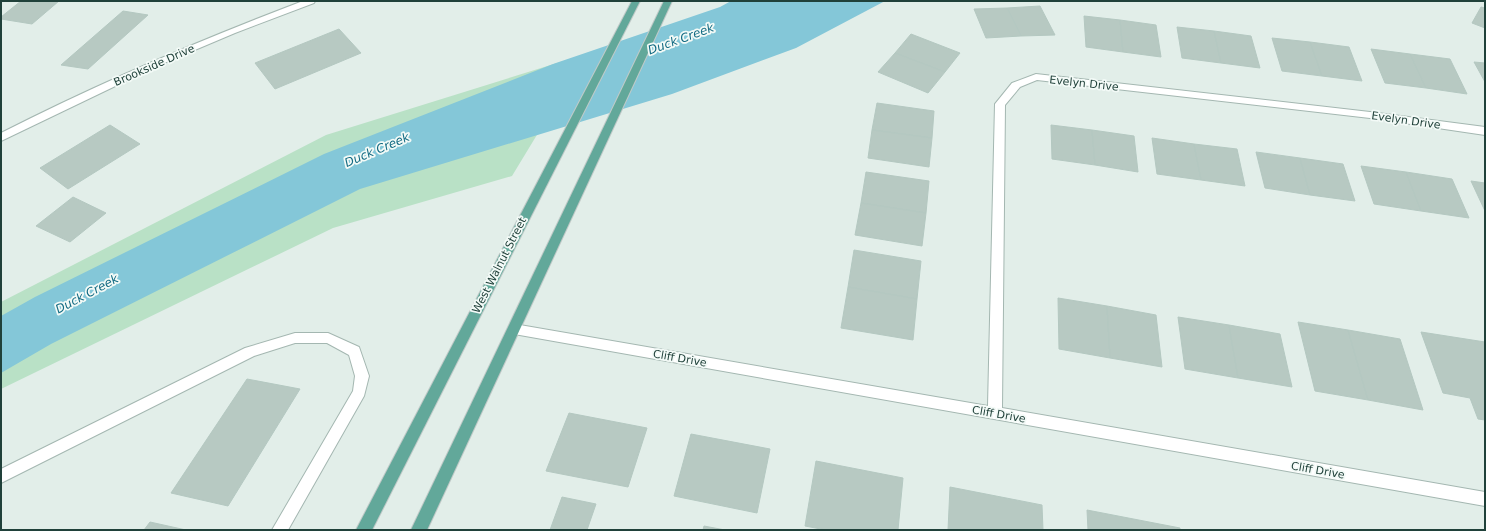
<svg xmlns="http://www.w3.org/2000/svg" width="1486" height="531" viewBox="0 0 1486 531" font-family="'DejaVu Sans',sans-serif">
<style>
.green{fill:#b9e1c6}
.water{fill:#84c7d8}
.building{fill:#b7c9c2;stroke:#b4c8c1}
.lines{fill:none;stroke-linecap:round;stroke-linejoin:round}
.minor-casing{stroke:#a4b7b1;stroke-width:2}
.major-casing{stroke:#c1cac8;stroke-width:2}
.minor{fill:#fff;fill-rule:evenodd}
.major{fill:#62a89a;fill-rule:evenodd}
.labels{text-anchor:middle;stroke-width:3.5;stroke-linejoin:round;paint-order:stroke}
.street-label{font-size:11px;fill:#20413a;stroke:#f3faf7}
.water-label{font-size:12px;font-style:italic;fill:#136b83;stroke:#f3faf7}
</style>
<rect width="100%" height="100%" fill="#e2eee9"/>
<!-- green -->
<path class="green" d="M586,54L512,176L333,228L1,389V302L326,135Z"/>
<!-- water -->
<path class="water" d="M731,1H885L796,48L672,94L360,189L51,344L1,373V316L35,297L324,154L553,64L720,7Z"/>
<!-- building -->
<g class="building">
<path d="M21,1H59L32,24L1,19V17Z"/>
<path d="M1040,6L1055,35L1021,36L1007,8Z"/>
<path d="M1481,7L1485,8V28L1472,23Z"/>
<path d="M1007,8L1021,36L986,38L974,9Z"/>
<path d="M123,11L148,15L88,69L61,65Z"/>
<path d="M1084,16L1120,20L1123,52L1086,47Z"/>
<path d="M1120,20L1156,25L1161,57L1123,52Z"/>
<path d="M1177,27L1214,31L1221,63L1182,58Z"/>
<path d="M339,29L361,53L275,89L255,63Z"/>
<path d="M1214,31L1251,36L1260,68L1221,63Z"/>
<path d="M911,34L960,53L945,72L895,53Z"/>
<path d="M1272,38L1310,42L1322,76L1282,71Z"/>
<path d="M1310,42L1349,47L1362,81L1322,76Z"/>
<path d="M1371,49L1410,54L1426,88L1385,83Z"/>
<path d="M895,53L945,72L928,93L878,72Z"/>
<path d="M1410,54L1450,59L1467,94L1426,88Z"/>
<path d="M1474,62L1485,63V82Z"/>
<path d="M877,103L934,111L932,138L872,130Z"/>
<path d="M110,125L140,144L68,189L40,168Z"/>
<path d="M1051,125L1092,130L1095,165L1052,159Z"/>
<path d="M872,130L932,138L929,167L868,158Z"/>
<path d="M1092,130L1134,136L1138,172L1095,165Z"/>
<path d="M1152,138L1194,144L1201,180L1157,174Z"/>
<path d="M1194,144L1237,149L1245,186L1201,180Z"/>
<path d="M1256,152L1300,158L1310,195L1265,188Z"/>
<path d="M1300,158L1343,164L1355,201L1310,195Z"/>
<path d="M1361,166L1406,172L1421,211L1374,204Z"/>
<path d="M866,172L929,181L926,213L861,203Z"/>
<path d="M1406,172L1452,179L1469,218L1421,211Z"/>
<path d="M1471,181L1485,183V211Z"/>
<path d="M73,197L106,213L70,242L36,226Z"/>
<path d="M861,203L926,213L922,246L855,235Z"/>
<path d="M854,250L921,261L917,299L848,287Z"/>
<path d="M848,287L917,299L913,340L841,328Z"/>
<path d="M1058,298L1107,306L1110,358L1059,349Z"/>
<path d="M1107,306L1156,315L1162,367L1110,358Z"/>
<path d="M1178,317L1229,325L1238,378L1185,369Z"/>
<path d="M1298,322L1348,330L1368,400L1315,391Z"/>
<path d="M1229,325L1280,334L1292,387L1238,378Z"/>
<path d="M1348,330L1400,339L1423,410L1368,400Z"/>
<path d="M1421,332L1485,342V420L1478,419L1470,398L1443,393Z"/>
<path d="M247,379L300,389L228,506L171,493Z"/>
<path d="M569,413L647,428L628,487L546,471Z"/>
<path d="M691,434L770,449L757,513L674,496Z"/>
<path d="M816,461L903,478L898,530H826L805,526Z"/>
<path d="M950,487L1042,505L1043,530H948Z"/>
<path d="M562,497L596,504L587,530H550Z"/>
<path d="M1087,510L1180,528V530H1088Z"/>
<path d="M150,522L186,530H144Z"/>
<path d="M704,526L725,530H703Z"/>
</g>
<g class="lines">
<defs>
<g id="minor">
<path d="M303,1H315L314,3L235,33L157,66L1,141V133C99,83 200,40 303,1Z"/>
<path d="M1036,74L1370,112L1485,127V135L1370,118L1037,80L1020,87L1005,105L1002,408L1485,492V506L514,334L510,333L508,329L510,325L514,324L988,406L995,104L1012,83Z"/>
<path d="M295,333H328L359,347L369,376L364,396L288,530H272L353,391L355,376L349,355L327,343H295L254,356L1,483V469L245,348Z"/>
</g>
<g id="major">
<path d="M632,1H640L372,530H356Z"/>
<path d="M664,1H672L427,530H411Z"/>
</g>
</defs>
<!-- minor casing -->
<use href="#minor" class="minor-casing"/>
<!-- major casing -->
<use href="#major" class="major-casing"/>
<!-- minor -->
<use href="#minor" class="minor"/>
<!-- major -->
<use href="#major" class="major"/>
</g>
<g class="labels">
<!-- street labels -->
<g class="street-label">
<text transform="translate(154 65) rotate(-24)" y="4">Brookside Drive</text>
<text transform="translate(1084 83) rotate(6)" y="4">Evelyn Drive</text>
<text transform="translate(1406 120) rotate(8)" y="4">Evelyn Drive</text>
<text transform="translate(499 265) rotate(-63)" y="4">West Walnut Street</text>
<text transform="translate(680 358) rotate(10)" y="4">Cliff Drive</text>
<text transform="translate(999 414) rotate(10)" y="4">Cliff Drive</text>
<text transform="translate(1318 470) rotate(10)" y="4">Cliff Drive</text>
</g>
<!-- water labels -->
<g class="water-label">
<text transform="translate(681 39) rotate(-20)" y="4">Duck Creek</text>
<text transform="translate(377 150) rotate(-23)" y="4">Duck Creek</text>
<text transform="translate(87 294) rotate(-28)" y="4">Duck Creek</text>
</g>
</g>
<!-- border -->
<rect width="1486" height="531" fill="none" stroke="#20413a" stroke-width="4"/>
</svg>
